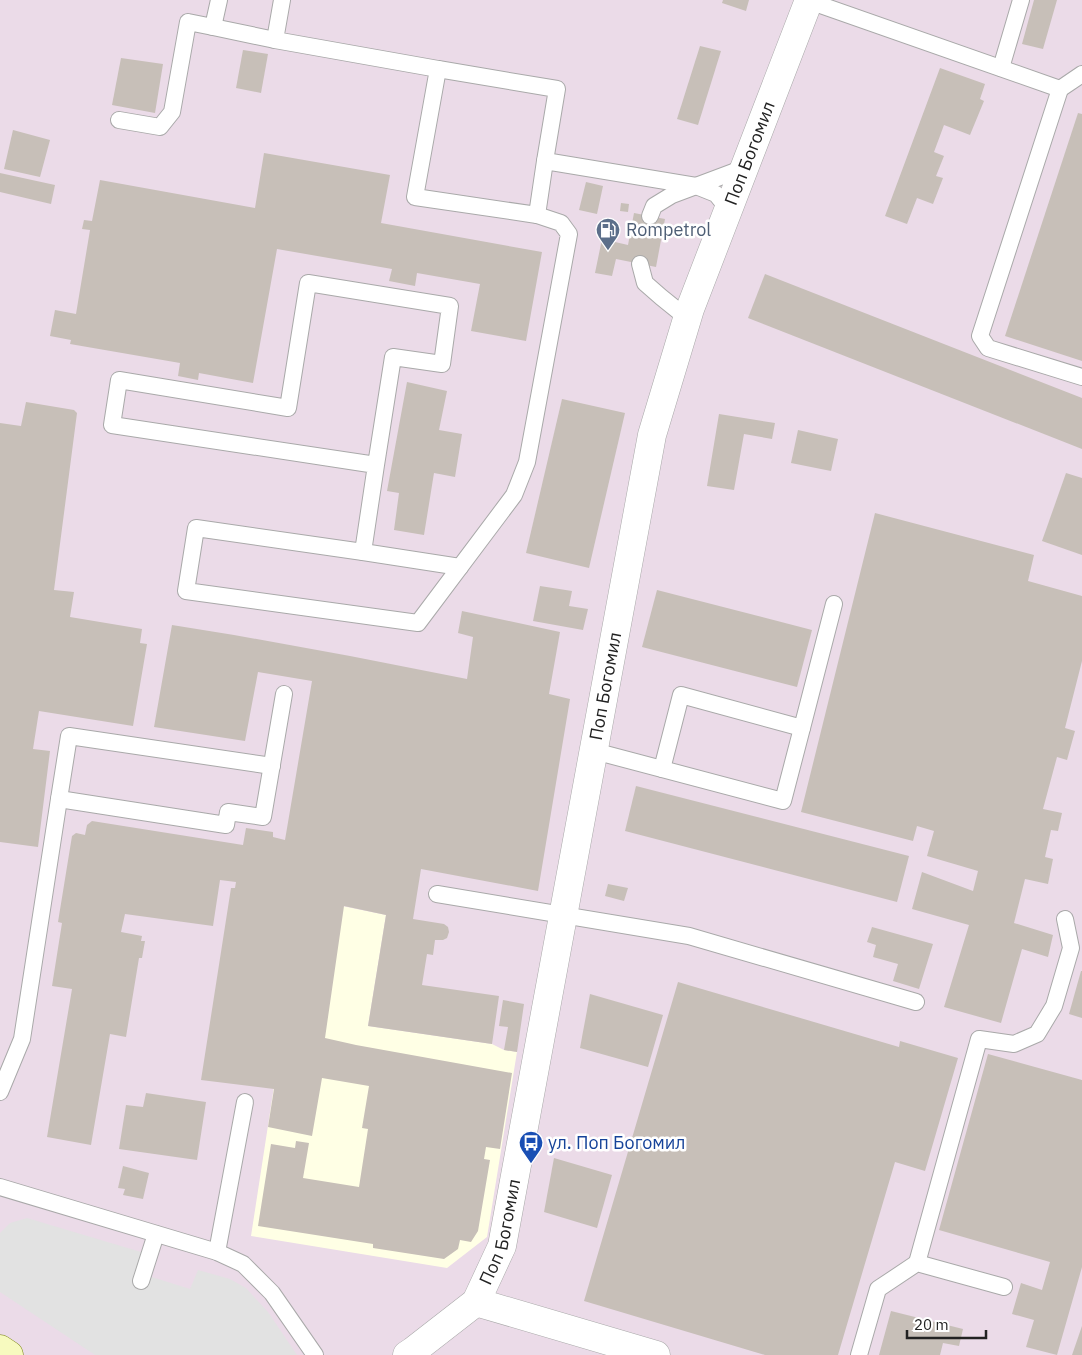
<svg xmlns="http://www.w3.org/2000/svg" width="1082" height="1355" viewBox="0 0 1082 1355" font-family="'IBM Plex Sans',sans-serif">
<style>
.industrial{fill:#ebdbe8}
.education{fill:#ffffe5}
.parking{fill:#e2e2e2}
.building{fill:#c7bfb8}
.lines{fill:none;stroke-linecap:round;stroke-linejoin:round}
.service-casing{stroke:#a9a9a9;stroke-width:18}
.minor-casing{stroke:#a9a9a9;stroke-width:29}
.tertiary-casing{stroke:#a9a9a9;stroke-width:29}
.secondary-casing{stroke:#707d05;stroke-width:29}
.service{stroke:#fff;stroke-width:16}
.minor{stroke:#fff;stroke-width:28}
.tertiary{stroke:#fff;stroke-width:28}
.secondary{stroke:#f7fabf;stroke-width:28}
.labels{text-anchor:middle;stroke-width:5;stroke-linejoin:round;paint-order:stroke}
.street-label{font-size:18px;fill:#222;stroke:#fff}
.service-label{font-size:18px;fill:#4e5e75;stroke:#fff;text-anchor:start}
.transit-label{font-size:18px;fill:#164399;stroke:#fff;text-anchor:start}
</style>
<rect width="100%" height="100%" fill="#f2efe9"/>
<!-- industrial -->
<rect class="industrial" x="0" y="0" width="1082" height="1355"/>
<!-- education -->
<path class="education" d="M303,898L386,915L368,1026L492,1044L504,1050L517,1052L487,1237L447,1268L251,1236Z"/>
<!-- parking -->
<path class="parking" d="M27,1218L141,1252L136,1272L190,1289L198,1270L230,1279L246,1288L268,1312L297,1355H95L0,1292V1233L10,1223Z"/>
<!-- building -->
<g class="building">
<path d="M723,0H749L746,11L722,3Z"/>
<path d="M1034,0H1057L1043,49L1022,44Z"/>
<path d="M700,46L721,51L698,125L677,119Z"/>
<path d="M243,50L268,54L261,93L236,88Z"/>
<path d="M121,58L163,64L155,113L112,105Z"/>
<path d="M940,68L985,84L980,99L984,101L970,135L944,125L934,152L944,156L936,176L943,178L933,204L917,198L907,224L885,216Z"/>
<path d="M1078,113L1082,114V361L1005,336Z"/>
<path d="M13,130L50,140L40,177L4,169Z"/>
<path d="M264,153L390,175L381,223L542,252L526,341L471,331L480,284L417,273L415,286L389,281L392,269L277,249L253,383L199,373L198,380L178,376L180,363L70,344L71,340L50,336L55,310L76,314L90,230L82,229L84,220L92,221L100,180L255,208Z"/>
<path d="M0,173L55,185L51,204L0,192Z"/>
<path d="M586,182L603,186L597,214L579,210Z"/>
<path d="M621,203L629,204L628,212L620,211Z"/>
<path d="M634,213L665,219L656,267L616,259L612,276L595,273L602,239L628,245Z"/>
<path d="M765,274L1082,398V449L748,318Z"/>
<path d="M407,382L447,391L439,430L462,434L455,477L434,473L424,535L394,530L399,493L387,491Z"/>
<path d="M562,399L625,413L589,568L526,553Z"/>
<path d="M26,402L74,410L77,413L54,590L74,592L70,617L142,629L140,643L147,644L133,726L39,711L33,749L50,751L38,847L0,842V423L21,426Z"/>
<path d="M719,414L775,423L772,439L744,434L734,490L707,486Z"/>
<path d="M798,430L838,439L831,471L791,463Z"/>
<path d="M1066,473L1082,478V555L1042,541Z"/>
<path d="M875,513L1034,555L1028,581L1082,596V661L1065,728L1075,731L1067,760L1057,757L1043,809L1062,813L1058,831L1051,830L1045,857L1053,859L1048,884L1025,879L1014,923L1053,935L1048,957L1022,949L1001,1023L944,1007L969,925L912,909L922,872L973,891L978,871L927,856L934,831L917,826L913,841L801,812Z"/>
<path d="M540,586L572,591L569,606L588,609L583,630L533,621Z"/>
<path d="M657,590L812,630L797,687L642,647Z"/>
<path d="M462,611L560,632L549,694L570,699L538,891L421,869L413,919L444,924L448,927L449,932L447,938L443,940H435L433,955L427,954L422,985L499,996L492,1044L368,1026L386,915L344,906L325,1038L356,1045L512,1073L500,1149L486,1147L484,1159L490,1160L478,1231L471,1242L460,1240L458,1249L444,1259L373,1248V1244L258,1226L271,1144L295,1148L296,1141L309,1143L303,1178L359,1187L368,1129L362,1128L369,1086L322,1078L312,1136L268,1127L274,1089L201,1080L231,888H235L236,882L220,880L213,926L125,914L121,932L142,936L141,941H145L142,958H139L126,1037L110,1034L91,1145L47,1137L72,989L52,986L62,923L58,922L72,836L76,833L85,835L87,825L92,821L243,845L246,828L273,832V837L285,840L312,681L258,672L245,741L154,727L172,625L234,635L350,656L467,679L473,637L458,633Z"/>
<path d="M636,786L909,856L897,902L625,831Z"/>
<path d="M608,884L628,888L624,901L605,896Z"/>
<path d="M872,927L933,944L919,989L893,981L898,964L873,957L876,945L867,942Z"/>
<path d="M1081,971H1082V1018L1069,1014Z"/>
<path d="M678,982L899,1047L900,1041L958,1058L925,1171L895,1162L838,1355H765L584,1301Z"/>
<path d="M590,994L663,1015L648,1067L580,1048Z"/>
<path d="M503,1000L524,1004L517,1052L504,1050L508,1027L499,1026Z"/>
<path d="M988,1054L1082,1080V1267L1057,1355L1026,1347L1034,1320L1012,1314L1021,1283L1042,1290L1050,1262L939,1230Z"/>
<path d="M146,1093L206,1102L197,1160L119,1149L126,1105L143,1107Z"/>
<path d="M554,1158L612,1175L597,1228L544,1212Z"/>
<path d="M123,1166L149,1173L143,1199L123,1195L125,1189L118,1188Z"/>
<path d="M891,1311L963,1329L959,1346L943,1343L940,1355H879Z"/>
<path d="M1082,1326V1355H1072Z"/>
</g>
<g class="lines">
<defs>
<g id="service">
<path d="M282,0L275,40L438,69L415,197L537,215L545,161L696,186L716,194L728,209"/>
<path d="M809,1L1060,89L980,336L988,348L1082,377"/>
<path d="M213,27L275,40"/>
<path d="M1001,68L1021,0"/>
<path d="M438,69L557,89L545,161"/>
<path d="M1060,89L1082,74"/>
<path d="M119,120L160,127L172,112L188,22L213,27L219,0"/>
<path d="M650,216L654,206L672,195L744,168"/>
<path d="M640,264L645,283L661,297L687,318"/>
<path d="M376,465L393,357L442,364L450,306L308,283L288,408L119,380L112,425L376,465L363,552L196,528L186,591L418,623L514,495L527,462L569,234L561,223L537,215"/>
<path d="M363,552L460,567"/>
<path d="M594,751L783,801L802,728"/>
<path d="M662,769L681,695L802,728L834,604"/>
<path d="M59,799L69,736L272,766"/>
<path d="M437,894L689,936L916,1002"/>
<path d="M0,1092L22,1039L59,799L226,825L228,812L263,817L284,694"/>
<path d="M0,1187L217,1252L243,1264L272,1293L315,1355"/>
<path d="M217,1252L245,1102"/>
<path d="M917,1263L979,1039L1014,1044L1037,1034L1054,1006L1071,948L1065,919"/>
<path d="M141,1281L156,1234"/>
<path d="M859,1355L878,1289L917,1263L1004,1287"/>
</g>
<path id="minor" d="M476,1302L656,1355"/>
<g id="tertiary">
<path id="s1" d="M407,1355L413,1351L476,1302L502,1246L652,435L690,309L809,0"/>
</g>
<path id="secondary" d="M0,1349L9,1355"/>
</defs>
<!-- service casing -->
<use href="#service" class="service-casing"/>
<!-- minor casing -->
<use href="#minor" class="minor-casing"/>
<!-- tertiary casing -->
<use href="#tertiary" class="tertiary-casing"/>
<!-- secondary casing -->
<use href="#secondary" class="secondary-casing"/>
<!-- service -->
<use href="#service" class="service"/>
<!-- minor -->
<use href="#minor" class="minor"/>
<!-- tertiary -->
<use href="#tertiary" class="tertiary"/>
<!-- secondary -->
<use href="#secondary" class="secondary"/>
</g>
<!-- icons -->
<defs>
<symbol id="fuel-pin" viewBox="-11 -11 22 30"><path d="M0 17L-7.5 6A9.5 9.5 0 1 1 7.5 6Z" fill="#5c6f8a" stroke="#fff"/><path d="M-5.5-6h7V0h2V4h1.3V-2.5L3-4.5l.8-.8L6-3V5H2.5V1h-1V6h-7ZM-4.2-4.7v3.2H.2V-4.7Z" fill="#fff"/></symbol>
<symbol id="bus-pin" viewBox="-11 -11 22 30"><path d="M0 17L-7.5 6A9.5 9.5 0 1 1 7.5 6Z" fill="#1a4fb4" stroke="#fff"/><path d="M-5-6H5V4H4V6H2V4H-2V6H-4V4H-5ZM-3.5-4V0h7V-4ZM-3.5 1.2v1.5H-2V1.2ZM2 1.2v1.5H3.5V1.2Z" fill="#fff"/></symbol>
</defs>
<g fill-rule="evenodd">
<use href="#fuel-pin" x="594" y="216" width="28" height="38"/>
<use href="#bus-pin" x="517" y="1129" width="28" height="38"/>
</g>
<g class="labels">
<!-- street labels -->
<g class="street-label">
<text dy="6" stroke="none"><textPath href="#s1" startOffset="1272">Поп Богомил</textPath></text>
<text dy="6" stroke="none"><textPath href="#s1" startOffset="718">Поп Богомил</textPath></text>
<text dy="6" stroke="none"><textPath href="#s1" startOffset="162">Поп Богомил</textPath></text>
</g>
<!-- service labels -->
<g class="service-label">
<text x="626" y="236">Rompetrol</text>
</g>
<!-- transit labels -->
<g class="transit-label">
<text x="548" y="1149">ул. Поп Богомил</text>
</g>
</g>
<!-- scale -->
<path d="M907 1330v8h79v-8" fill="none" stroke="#222222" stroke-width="2.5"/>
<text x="914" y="1330" font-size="15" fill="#222222" stroke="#ffffff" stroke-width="4" paint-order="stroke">20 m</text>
</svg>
